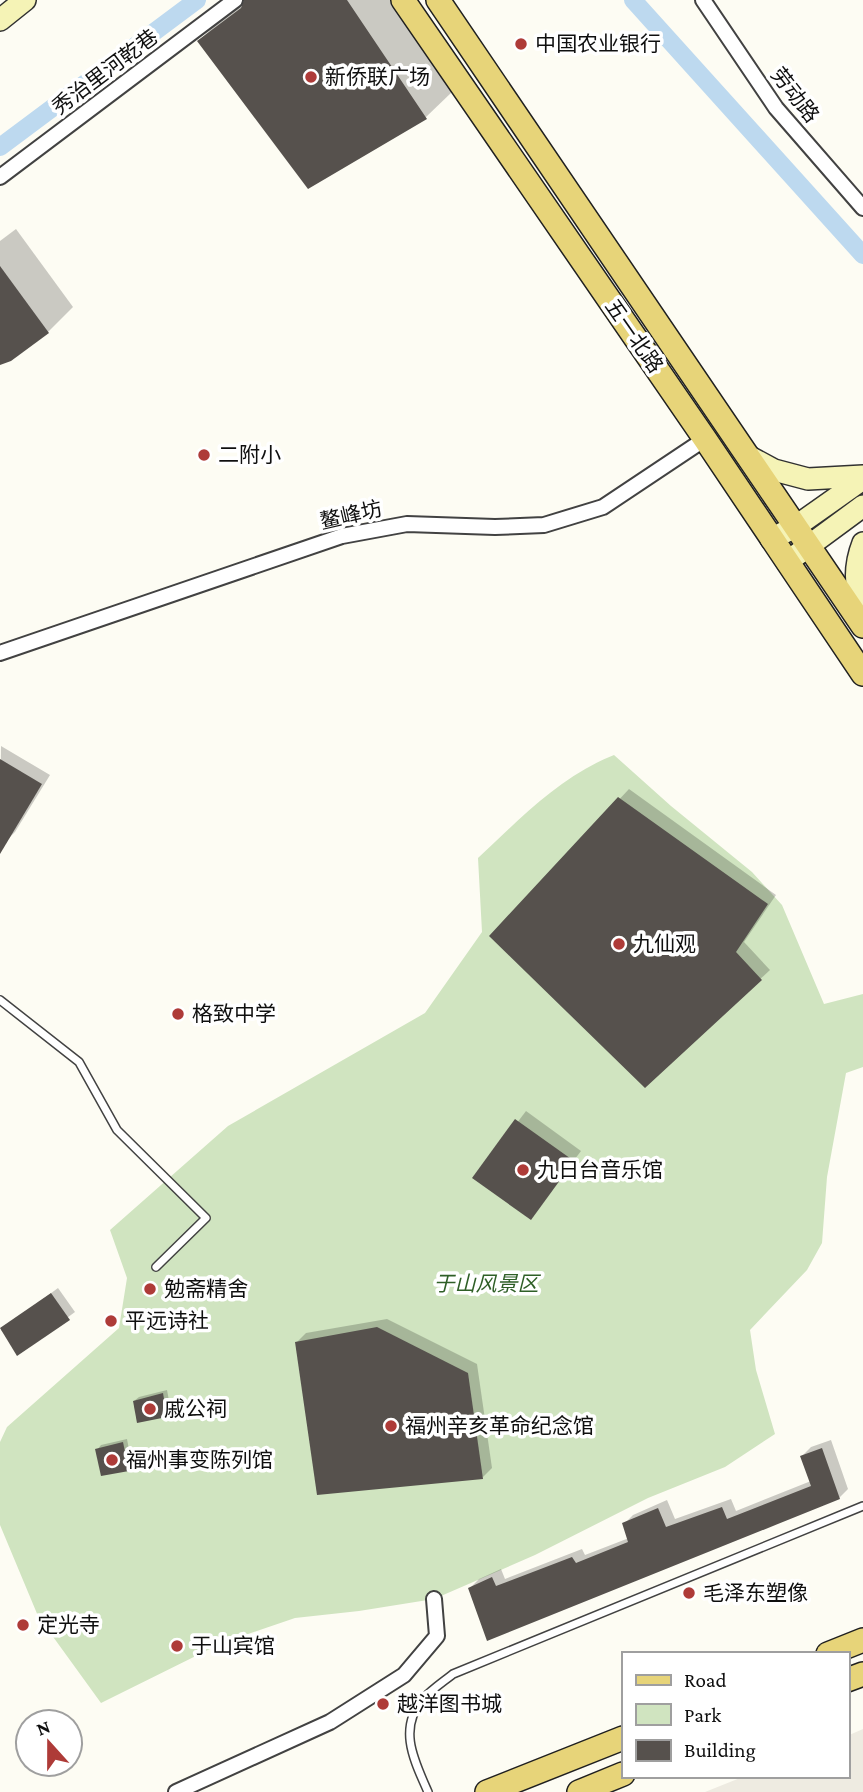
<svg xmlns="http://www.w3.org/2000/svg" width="863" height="1792" viewBox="0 0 863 1792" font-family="'Crimson Pro','Noto Sans SC',serif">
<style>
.green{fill:#d0e4c0}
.plaza{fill:#eeebe1}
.shadow{fill:#0003}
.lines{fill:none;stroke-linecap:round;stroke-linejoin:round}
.canal{stroke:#bdd9ef;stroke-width:18}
.building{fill:#56514d}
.lane-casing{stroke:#424242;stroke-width:10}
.street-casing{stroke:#424242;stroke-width:18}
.secondary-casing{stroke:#313131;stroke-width:24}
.primary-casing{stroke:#202020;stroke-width:26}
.lane{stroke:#fff;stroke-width:7}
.street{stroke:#fff;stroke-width:14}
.secondary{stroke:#f5f3b6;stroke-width:21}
.primary{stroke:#e7d479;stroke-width:23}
.poi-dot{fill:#ae3b38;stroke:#fff;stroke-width:2.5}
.labels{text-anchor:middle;stroke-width:7;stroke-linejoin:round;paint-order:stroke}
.poi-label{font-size:21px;fill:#0f0f0f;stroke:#fff;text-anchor:start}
.street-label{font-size:21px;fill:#0f0f0f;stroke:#fff}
.park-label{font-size:21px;font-style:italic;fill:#2f5f27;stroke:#fff}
</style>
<rect width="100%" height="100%" fill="#fdfcf3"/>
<!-- green -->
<path class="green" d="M614,755L671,806L752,872L782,905L824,1004L863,994V1067L846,1073L827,1177L822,1243L807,1270L750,1330L756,1370L775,1434L725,1467L648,1498L535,1555L434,1599L359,1611L295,1618L222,1643L101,1703L38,1616L0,1525V1442L7,1427L119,1328L127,1278L110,1230L228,1126L425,1013L482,932L478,858C519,820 560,776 614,755Z"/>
<!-- plaza -->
<path class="plaza" d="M863,1729V1792H705L745,1776H847V1736Z"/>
<!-- shadow -->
<g class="shadow">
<path d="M245,0H390L452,92L426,117L309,186L199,41L225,15Z"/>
<path d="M16,229L73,307L48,332L0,362V241Z"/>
<path d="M1,746L50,775L15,832L6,841L0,837Z"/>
<path d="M629,789L776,895L744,942L770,970L645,1086L491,936Z"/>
<path d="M526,1111L581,1151L531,1218L475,1178Z"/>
<path d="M58,1288L75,1312L18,1354L1,1330Z"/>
<path d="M387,1319L477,1364L492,1468L483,1477L297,1342L306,1333Z"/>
<path d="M167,1390L171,1411L166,1415L134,1401L139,1397Z"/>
<path d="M127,1439L132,1465L128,1470L97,1450L101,1445Z"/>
<path d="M831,1440L848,1489L839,1498L488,1638L470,1588L479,1579L501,1569L505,1579L582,1549L585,1555L629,1538L624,1524L633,1515L667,1500L675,1519L731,1499L736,1511L811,1481L802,1456L811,1447Z"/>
</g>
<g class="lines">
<!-- canal -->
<g class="canal">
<path d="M633,0L863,255"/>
<path d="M0,147L197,0"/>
</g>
</g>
<!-- building -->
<g class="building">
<path d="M244,0H347L427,119L308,189L197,41L241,8Z"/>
<path d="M0,266L49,333L11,361L0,365Z"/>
<path d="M0,759L42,784L0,854Z"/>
<path d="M618,797L768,904L736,952L762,980L645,1088L489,936Z"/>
<path d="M515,1119L574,1161L531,1220L472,1178Z"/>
<path d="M51,1293L70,1320L17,1356L0,1328Z"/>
<path d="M377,1327L468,1373L483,1479L317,1495L295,1342Z"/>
<path d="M163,1393L167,1417L137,1423L133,1401Z"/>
<path d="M123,1442L129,1471L101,1476L95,1449Z"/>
<path d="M822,1448L840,1499L487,1641L468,1588L492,1577L496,1586L572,1557L576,1563L628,1542L622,1523L658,1508L666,1527L722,1507L727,1519L811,1486L800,1456Z"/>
</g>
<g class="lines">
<defs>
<g id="lane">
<path d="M0,1000L79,1062L117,1130L206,1218L156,1267"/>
<path d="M428,1792C415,1762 397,1729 423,1699C431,1690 443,1682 453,1674L863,1506"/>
</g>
<g id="street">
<path d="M703,0L776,108L863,208"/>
<path d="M0,177L235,0"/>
<path d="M0,653L342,536L407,524L495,527L544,525L603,507L705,439"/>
<path d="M176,1792L330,1722L404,1675L437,1636L434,1599"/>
</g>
<g id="secondary">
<path d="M0,20L25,0"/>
<path d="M748,456L774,470L808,479L863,476"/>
<path d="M771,539L795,527L863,479"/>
<path d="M863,543C854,566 854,586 863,608"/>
<path d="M787,562L863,506"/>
</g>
<g id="primary">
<path d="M403,0L705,439L863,674"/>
<path d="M438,0L863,626"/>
<path d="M828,1654L863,1640"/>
<path d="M847,1680L863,1674"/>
<path d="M487,1792L623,1738"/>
<path d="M579,1792L623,1774"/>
</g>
</defs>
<!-- lane casing -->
<use href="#lane" class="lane-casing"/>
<!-- street casing -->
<use href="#street" class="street-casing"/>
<!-- secondary casing -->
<use href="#secondary" class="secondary-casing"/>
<!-- primary casing -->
<use href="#primary" class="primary-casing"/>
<!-- lane -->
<use href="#lane" class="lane"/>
<!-- street -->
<use href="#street" class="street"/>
<!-- secondary -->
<use href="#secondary" class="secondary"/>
<!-- primary -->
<use href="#primary" class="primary"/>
</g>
<!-- markers -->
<g class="poi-dot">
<circle cx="521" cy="44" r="7"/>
<circle cx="311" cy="77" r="7"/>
<circle cx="204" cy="455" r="7"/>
<circle cx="619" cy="944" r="7"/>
<circle cx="178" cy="1014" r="7"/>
<circle cx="523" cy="1170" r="7"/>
<circle cx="150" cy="1289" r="7"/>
<circle cx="111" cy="1321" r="7"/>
<circle cx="150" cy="1409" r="7"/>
<circle cx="391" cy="1426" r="7"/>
<circle cx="112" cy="1460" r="7"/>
<circle cx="689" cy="1593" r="7"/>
<circle cx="23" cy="1625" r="7"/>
<circle cx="177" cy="1646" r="7"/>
<circle cx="383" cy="1704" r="7"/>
</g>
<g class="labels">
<!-- poi labels -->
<g class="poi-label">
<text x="535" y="51">中国农业银行</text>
<text x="325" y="84">新侨联广场</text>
<text x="218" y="462">二附小</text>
<text x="633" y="951">九仙观</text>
<text x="192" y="1021">格致中学</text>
<text x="537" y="1177">九日台音乐馆</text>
<text x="164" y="1296">勉斋精舍</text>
<text x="125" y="1328">平远诗社</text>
<text x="164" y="1416">戚公祠</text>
<text x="405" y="1433">福州辛亥革命纪念馆</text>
<text x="126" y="1467">福州事变陈列馆</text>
<text x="703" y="1600">毛泽东塑像</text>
<text x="37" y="1632">定光寺</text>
<text x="191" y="1653">于山宾馆</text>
<text x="397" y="1711">越洋图书城</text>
</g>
<!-- street labels -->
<g class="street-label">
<text transform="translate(105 72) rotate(-37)" y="7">秀治里河乾巷</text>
<text transform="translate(795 95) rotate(52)" y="7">劳动路</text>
<text transform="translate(634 336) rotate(55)" y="7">五一北路</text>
<text transform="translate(351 515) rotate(-13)" y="7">鳌峰坊</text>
</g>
<!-- park labels -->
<g class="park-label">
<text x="486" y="1291">于山风景区</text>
</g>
</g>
<!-- legend -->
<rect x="622" y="1652" width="228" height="126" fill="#ffffff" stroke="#9f9f9f" stroke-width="2"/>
<rect x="636" y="1675" width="35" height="10" fill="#e7d479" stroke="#9f9f9f" stroke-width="2"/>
<text x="684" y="1687" font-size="21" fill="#0f0f0f">Road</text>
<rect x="636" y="1704" width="35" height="21" fill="#d0e4c0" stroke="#9f9f9f" stroke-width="2"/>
<text x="684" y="1722" font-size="21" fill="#0f0f0f">Park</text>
<rect x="636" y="1740" width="35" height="21" fill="#56514d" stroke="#9f9f9f" stroke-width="2"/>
<text x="684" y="1757" font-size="21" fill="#0f0f0f">Building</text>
<!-- north arrow -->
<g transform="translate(49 1743) rotate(339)"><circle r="33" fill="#ffffff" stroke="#9f9f9f" stroke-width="2"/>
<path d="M0-5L12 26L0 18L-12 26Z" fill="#ae3b38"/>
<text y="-10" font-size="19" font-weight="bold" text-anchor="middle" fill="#0f0f0f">N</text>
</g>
</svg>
